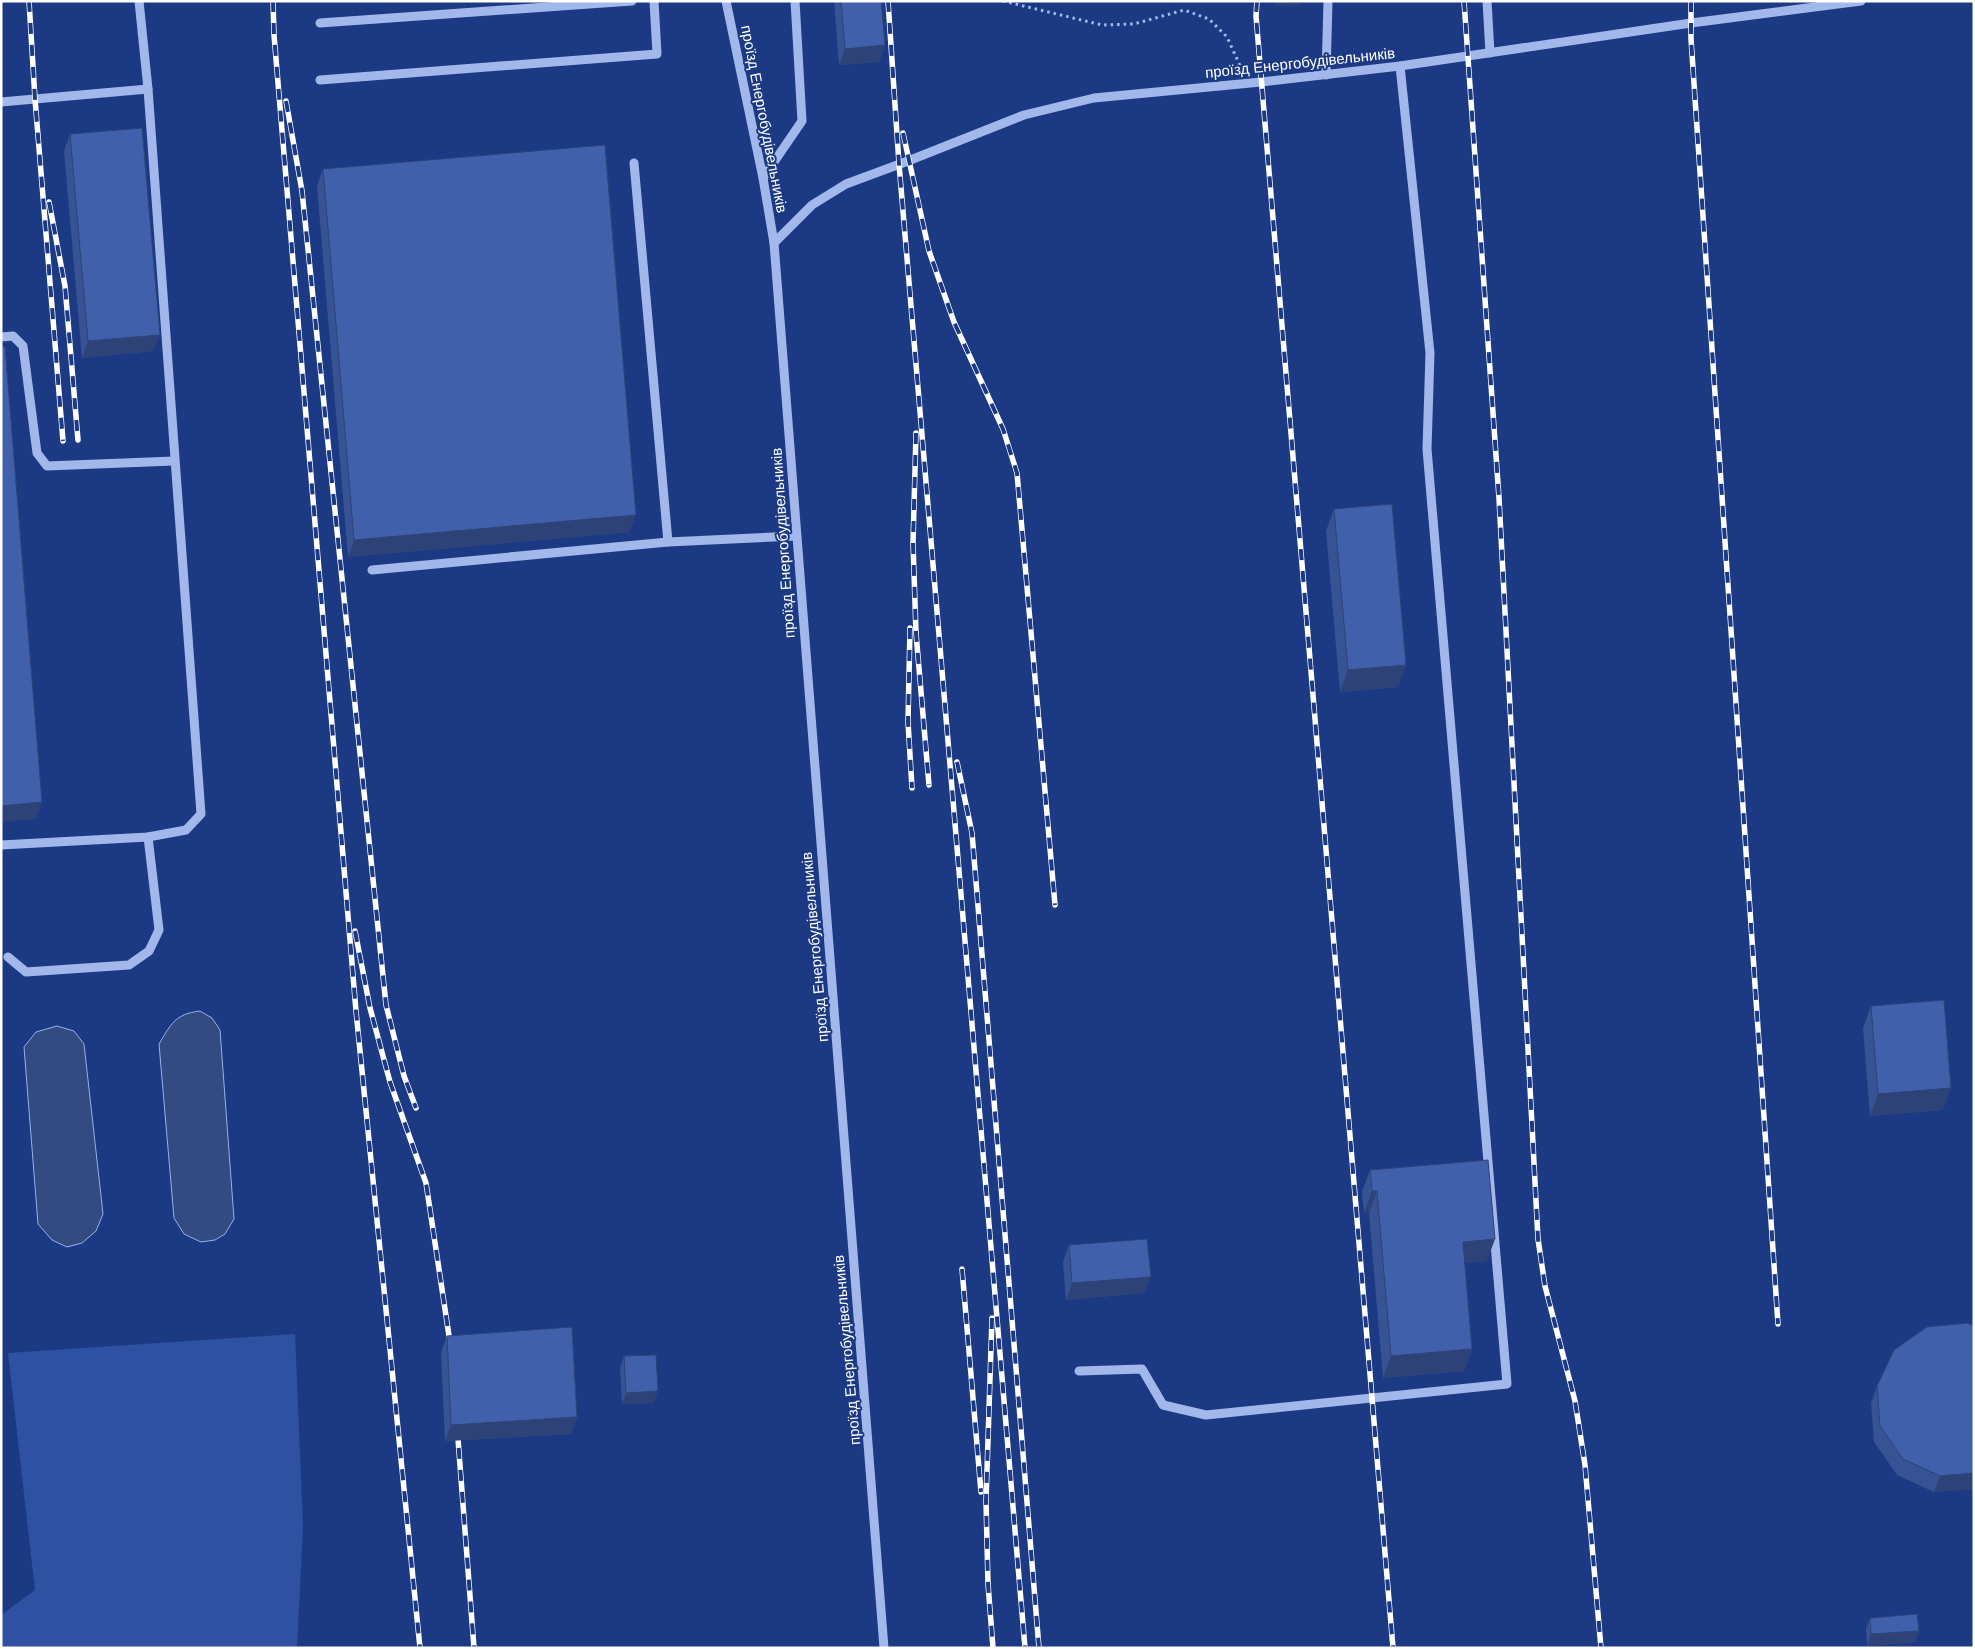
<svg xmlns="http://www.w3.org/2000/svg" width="1975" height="1649" viewBox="0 0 1975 1649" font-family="'DM Sans',sans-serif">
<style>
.green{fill:#2f51a2}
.water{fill:#344b82;stroke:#95b1ed}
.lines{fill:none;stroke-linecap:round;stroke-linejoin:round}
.path{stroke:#a2b8eb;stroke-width:3;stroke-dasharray:2.5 4;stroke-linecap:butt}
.minor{stroke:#a2b8eb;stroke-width:9}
.rail-casing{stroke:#fff;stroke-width:5.5}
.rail{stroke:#1c3a84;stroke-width:4;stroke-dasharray:11;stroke-linecap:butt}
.wall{fill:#375393}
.shaded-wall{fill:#2d4378}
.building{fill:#4060ab;stroke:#2d4378}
.labels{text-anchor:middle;stroke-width:4;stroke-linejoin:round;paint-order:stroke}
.street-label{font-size:15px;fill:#fff;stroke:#1c3a84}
</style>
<rect width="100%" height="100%" fill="#1c3a84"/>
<!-- green -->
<path class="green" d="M295,1334L303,1527L297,1648H1V1615L35,1590L8,1353Z"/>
<!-- water -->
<g class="water">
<path d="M200,1011L212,1018L220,1030L234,1219L225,1234L215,1240L201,1242L184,1234L174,1218L159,1044C171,1024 175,1014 200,1011Z"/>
<path d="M57,1026L74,1031L84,1044L103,1214L96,1231L82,1243L67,1247L52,1240L38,1224L24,1047L36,1032Z"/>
</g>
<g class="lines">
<!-- path -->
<path class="path" d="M1003,1L1102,25L1134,24L1184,10L1209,19L1227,37L1242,70"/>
<!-- minor -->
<g class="minor">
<path d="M726,1L763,178L774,243L884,1648"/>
<path d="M1487,1L1490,53"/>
<path d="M320,23L632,1"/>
<path d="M1326,75L1328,1"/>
<path d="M320,80L657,54L654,1"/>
<path d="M1,102L148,89"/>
<path d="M634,163L668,542"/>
<path d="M763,178L802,121L795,1"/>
<path d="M774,243L812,205L846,184L908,161L1024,115L1094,98L1261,82L1400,66L1691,23L1861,1"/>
<path d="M1,337L13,336L23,346L37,453L47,466L174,461"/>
<path d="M372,570L668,542L796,536"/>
<path d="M1,845L148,837L186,830L201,814L148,89L139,1"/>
<path d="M8,957L26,972L129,965L149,951L159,930L148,837"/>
<path d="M1079,1371L1142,1369L1163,1405L1206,1415L1507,1384L1427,449L1430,353L1400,66"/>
</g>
<defs>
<g id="rail">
<path d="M29,1L35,99L63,441"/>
<path d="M273,1L274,35L356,1011L420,1648"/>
<path d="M888,1L899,164L1025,1648"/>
<path d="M1257,1L1256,16L1393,1648"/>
<path d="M1464,1L1499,498L1538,1239L1545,1286L1575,1401L1585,1465L1601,1648"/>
<path d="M1691,1V39L1778,1324"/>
<path d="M286,101L302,191L386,1005L404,1076L416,1108"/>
<path d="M903,133L929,251L954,322L1003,429L1017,473L1055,905"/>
<path d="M49,202L65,286L78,440"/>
<path d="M916,433L913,543L916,633L929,785"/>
<path d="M910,628L908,722L912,788"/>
<path d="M957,762L972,833L1039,1648"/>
<path d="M355,931L370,1008L390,1082L426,1183L451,1349"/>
<path d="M962,1269L981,1492"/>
<path d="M992,1318L986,1501L988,1584L993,1648"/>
<path d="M457,1426L474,1648"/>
</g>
</defs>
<!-- rail casing -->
<use href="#rail" class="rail-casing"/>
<!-- rail -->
<use href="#rail" class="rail"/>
</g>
<!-- wall -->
<g class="wall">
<path d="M834,1H881L885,45L879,62L839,65Z"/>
<path d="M70,134L153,351L82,358L64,151Z"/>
<path d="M323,169L630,532L348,557L317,186Z"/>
<path d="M1334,509L1406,665L1398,687L1340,692L1326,531Z"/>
<path d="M1871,1006L1943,1110L1870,1116L1863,1028Z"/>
<path d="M1370,1170L1487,1261L1464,1263L1472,1349L1464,1371L1383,1378L1369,1213H1364L1362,1192Z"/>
<path d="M1069,1245L1144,1293L1066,1300L1063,1262Z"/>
<path d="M447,1336L577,1417L571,1434L445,1441L441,1352Z"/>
<path d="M624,1356L654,1403L622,1404L620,1368Z"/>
<path d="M1877,1386L1974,1489L1934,1492L1897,1475L1874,1442L1871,1403Z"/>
<path d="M1870,1618L1919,1631L1915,1642L1867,1646L1866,1629Z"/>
</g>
<!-- shaded-wall -->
<g class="shaded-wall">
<path d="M1276,1H1302L1300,5L1274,6Z"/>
<path d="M1349,1H1369L1368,2H1349Z"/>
<path d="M885,45L879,62L839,65L845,49Z"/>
<path d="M160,335L153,351L82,358L88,341Z"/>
<path d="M636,515L630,532L348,557L354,540Z"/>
<path d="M1406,665L1398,687L1340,692L1348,670Z"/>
<path d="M42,802L36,819L1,822V806Z"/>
<path d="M1951,1088L1943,1110L1870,1116L1878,1094Z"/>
<path d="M1372,1191H1377L1369,1213H1364Z"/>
<path d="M1495,1239L1487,1261L1455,1264L1463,1242Z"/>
<path d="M1151,1277L1144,1293L1066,1300L1072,1283Z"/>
<path d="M1472,1349L1464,1371L1383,1378L1391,1356Z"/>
<path d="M658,1391L654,1403L622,1404L626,1393Z"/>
<path d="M577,1417L571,1434L445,1441L451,1425Z"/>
<path d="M1974,1473V1489L1934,1492L1940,1476Z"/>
<path d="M1919,1631L1915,1642L1867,1646L1871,1634Z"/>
</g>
<!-- building -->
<g class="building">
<path d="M841,1H881L885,45L845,49Z"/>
<path d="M142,128L160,335L88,341L70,134Z"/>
<path d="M605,145L636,515L354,540L323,169Z"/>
<path d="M1,347H5L42,802L1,806Z"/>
<path d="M1392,504L1406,665L1348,670L1334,509Z"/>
<path d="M1944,1000L1951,1088L1878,1094L1871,1006Z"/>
<path d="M1488,1160L1495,1239L1463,1242L1472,1349L1391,1356L1377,1191H1372L1370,1170Z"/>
<path d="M1147,1239L1151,1277L1072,1283L1069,1245Z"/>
<path d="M1967,1323L1974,1326V1473L1940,1476L1903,1459L1880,1426L1877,1386L1894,1350L1927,1327Z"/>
<path d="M572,1327L577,1417L451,1425L447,1336Z"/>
<path d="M656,1355L658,1391L626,1393L624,1356Z"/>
<path d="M1917,1614L1919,1631L1871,1634L1870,1618Z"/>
</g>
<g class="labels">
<!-- street labels -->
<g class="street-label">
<text transform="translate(1300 63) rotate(-6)" y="5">проїзд Енергобудівельників</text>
<text transform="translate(764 119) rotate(79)" y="5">проїзд Енергобудівельників</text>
<text transform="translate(783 543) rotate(-94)" y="5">проїзд Енергобудівельників</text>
<text transform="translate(815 947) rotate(-95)" y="5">проїзд Енергобудівельників</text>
<text transform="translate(847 1350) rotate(-95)" y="5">проїзд Енергобудівельників</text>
</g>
</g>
<!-- border -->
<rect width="1975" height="1649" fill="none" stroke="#ffffff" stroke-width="5"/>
</svg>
